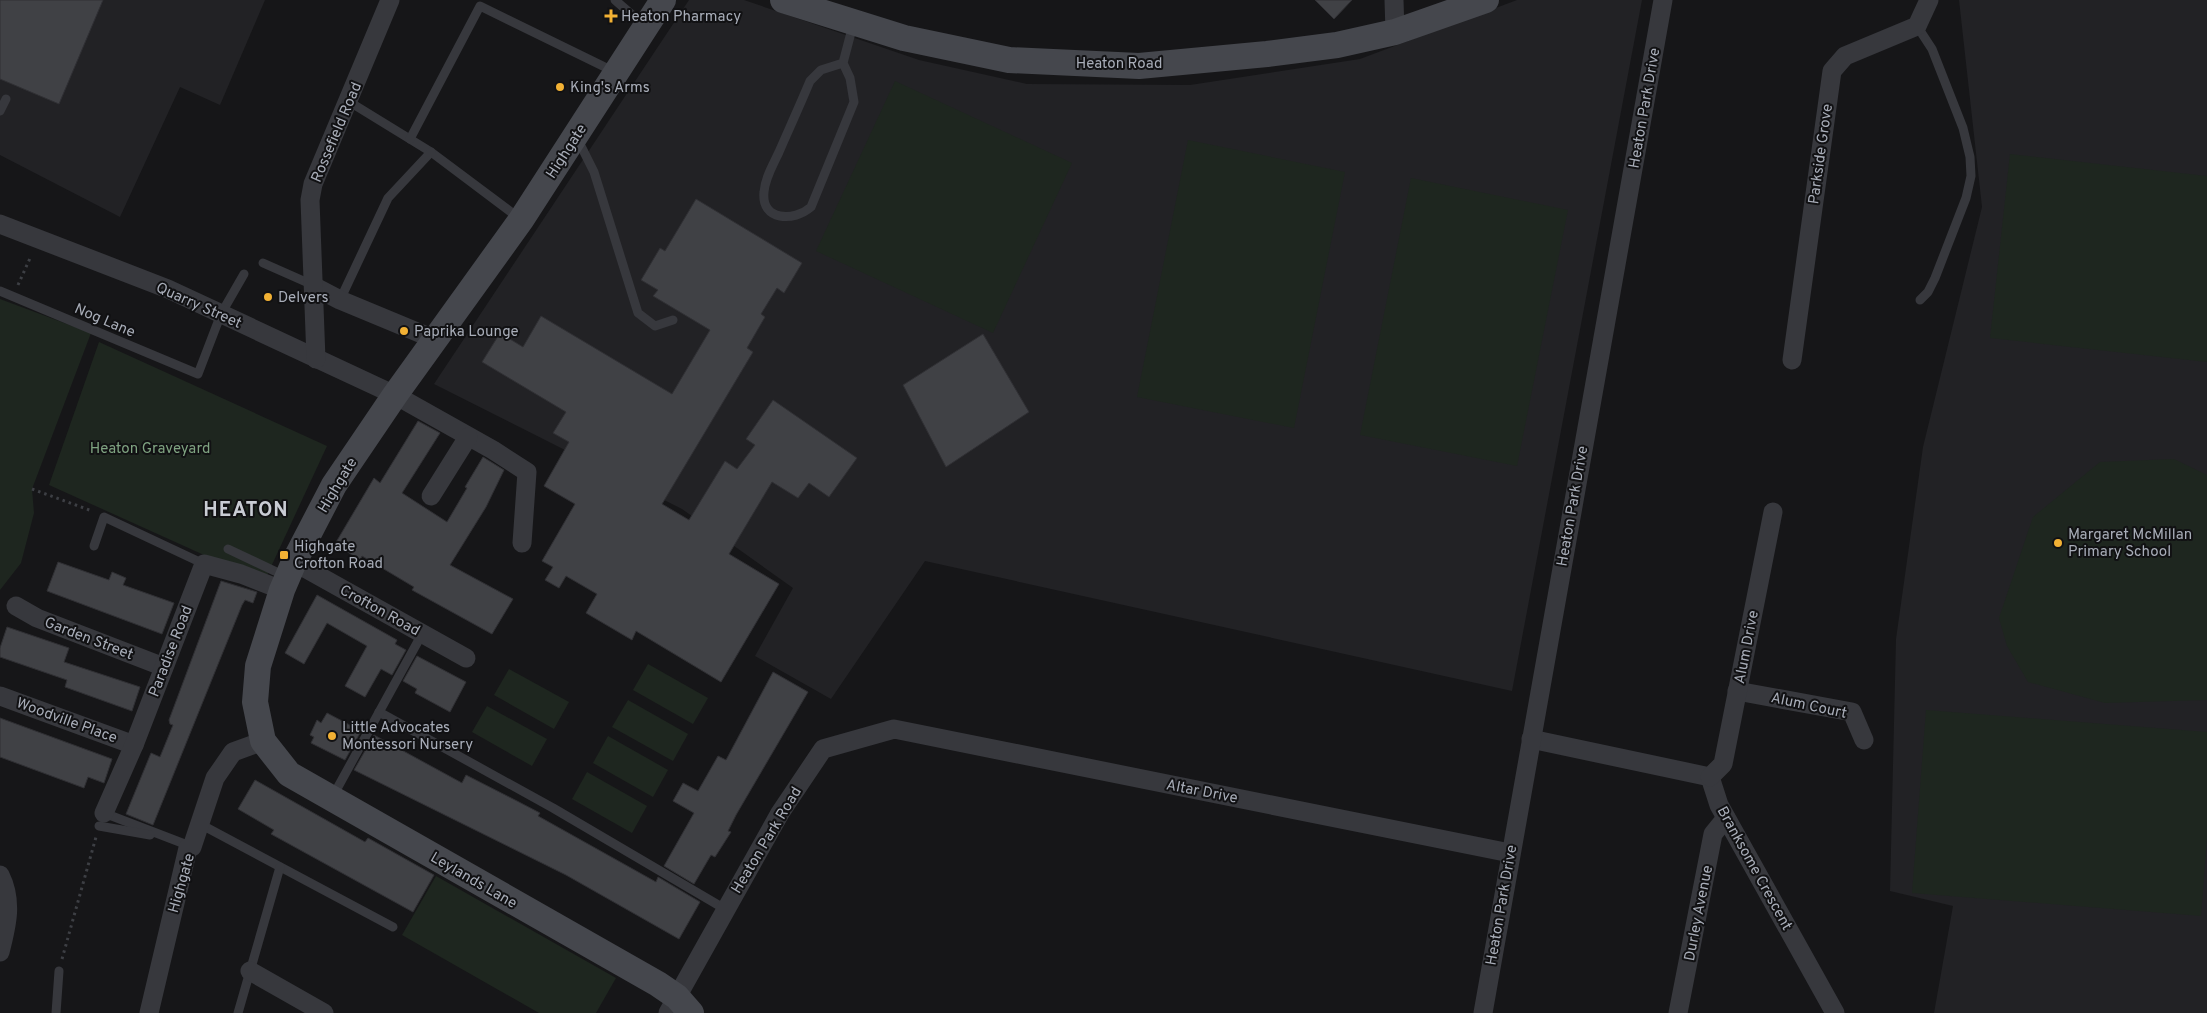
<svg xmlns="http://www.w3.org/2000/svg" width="2207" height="1013" viewBox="0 0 2207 1013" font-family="Overpass,sans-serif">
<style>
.built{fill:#222225}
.green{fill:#1e261f}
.building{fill:#404145;stroke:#303034}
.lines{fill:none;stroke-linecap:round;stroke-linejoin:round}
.path{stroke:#3d3f44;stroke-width:3;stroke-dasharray:2.5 4;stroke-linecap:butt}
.lane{stroke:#37383d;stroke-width:9}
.street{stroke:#37383d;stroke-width:19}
.secondary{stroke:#45474d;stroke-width:26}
.poi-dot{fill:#f2b134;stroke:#111113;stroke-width:2}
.labels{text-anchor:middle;stroke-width:4;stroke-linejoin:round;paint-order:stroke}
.poi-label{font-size:15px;fill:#a8adb8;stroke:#111113;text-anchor:start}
.street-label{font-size:15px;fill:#a8adb8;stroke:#111113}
.park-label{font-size:15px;fill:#7fa381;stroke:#111113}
.district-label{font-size:20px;font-weight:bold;letter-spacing:1px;fill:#c9ccd4;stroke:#111113}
</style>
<rect width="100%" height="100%" fill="#161618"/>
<!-- built -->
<g class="built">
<path d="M0,0H265L220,105L180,87L120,217L0,155Z"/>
<path d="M689,0H744L919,60L1027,84L1190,85L1360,59L1517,0H1642L1512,691L925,561L831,699L755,656L793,588L682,509L434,384Z"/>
<path d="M1959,0H2207V1013H1934L1953,906L1890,891L1896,639L1923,447L1982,207Z"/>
</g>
<!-- green -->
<g class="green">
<path d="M895,81L1072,163L993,333L816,251Z"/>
<path d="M1188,140L1345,172L1294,428L1137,397Z"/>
<path d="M2010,154L2207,176V362L1990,338Z"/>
<path d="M1411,178L1568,210L1517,466L1360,435Z"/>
<path d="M0,299L91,333L32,489L34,513L21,563L0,590Z"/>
<path d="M99,342L327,446L264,582L49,485Z"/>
<path d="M2174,459L2207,475V700L2105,703L2028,682L2007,646L1999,618L2033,517L2100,462Z"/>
<path d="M648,664L708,698L693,724L633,690Z"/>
<path d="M509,669L569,702L554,729L494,695Z"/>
<path d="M628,700L688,734L673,761L612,727Z"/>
<path d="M487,706L547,739L532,766L472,732Z"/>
<path d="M1926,710L2207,732V838L2201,916L1912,893Z"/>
<path d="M608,736L668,770L653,797L593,763Z"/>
<path d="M587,772L647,806L632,833L572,799Z"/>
<path d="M436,876L616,978L596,1013H539L402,935Z"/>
</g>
<!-- building -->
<g class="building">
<path d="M0,0H103L59,104L0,79Z"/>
<path d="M1315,0H1352L1334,19Z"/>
<path d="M696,199L802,263L784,293L777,288L761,314L765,317L747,348L753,352L662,504L689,520L725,461L737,469L755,445L746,439L773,400L857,458L829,497L809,483L798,498L772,482L729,554L779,584L721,682L636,631L632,640L586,613L597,594L566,576L559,588L545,580L553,567L542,561L575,504L544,486L569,442L553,433L566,412L482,362L500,333L523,347L541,316L672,394L710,330L653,296L658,290L641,280L660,248L665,251Z"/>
<path d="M983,334L1029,412L946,467L903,385Z"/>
<path d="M418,421L440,433L402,493L447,522L467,488L465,487L483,457L504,470L486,507L450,565L513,599L492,634L412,590L414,587L362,556L360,560L335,544L374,478L380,483Z"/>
<path d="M58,562L109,580L112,572L126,578L123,585L174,603L162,634L47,591Z"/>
<path d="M221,581L257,592L253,603L245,600L242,605L153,825L126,814L151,753L160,757L173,725L170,724L169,720Z"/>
<path d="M317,595L397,640L395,644L406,650L392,675L381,669L365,697L345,686L367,646L327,623L304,664L285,653Z"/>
<path d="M7,627L69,648L64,662L140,687L132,711L65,687L67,680L0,657V648Z"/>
<path d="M417,656L466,682L450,712L415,693L417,689L403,681Z"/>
<path d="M773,672L808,692L736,815L728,831L731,832L715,857L711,855L694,884L664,866L694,813L673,801L683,783L698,791L718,756L726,760Z"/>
<path d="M327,713L361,731L345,760L311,743L314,737L310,735L317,720L321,723Z"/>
<path d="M0,718L112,759L104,783L88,777L84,788L0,757Z"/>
<path d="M374,735L462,783L466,775L517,801L540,813L538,816L656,882L658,877L700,902L679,939L566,875L354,770Z"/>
<path d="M255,780L365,842L368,838L434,875L413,912L271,834L274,830L238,809Z"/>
</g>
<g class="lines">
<!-- path -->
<g class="path">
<path d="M18,285L31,256"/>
<path d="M32,489L92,511"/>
<path d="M62,959L96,837"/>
</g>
<!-- lane -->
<g class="lane">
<path d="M615,0L645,26"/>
<path d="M1917,26L1932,49L1963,128L1970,157L1971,176L1966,198L1935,278L1928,292L1920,300"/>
<path d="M843,63L821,70L810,81C800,105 789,129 779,152C773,165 765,178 764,192C761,221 794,222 811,207L854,102L850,78L843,63L853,25"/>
<path d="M348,101L431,152L519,218"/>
<path d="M0,111L6,99"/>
<path d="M410,139L480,6L615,72"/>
<path d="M578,140L594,172L638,313L655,326L673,320"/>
<path d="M263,263L315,286"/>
<path d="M0,291L198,374L221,314L244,274"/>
<path d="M340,300L388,198L431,152"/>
<path d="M94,546L104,517L204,564"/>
<path d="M228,549L285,576"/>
<path d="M379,712L553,808L725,909"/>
<path d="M333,796L422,634"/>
<path d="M104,813L190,846"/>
<path d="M200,824L393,927"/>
<path d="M99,826L150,835"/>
<path d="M56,1013L59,971"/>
<path d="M238,1013L280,867"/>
</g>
<!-- street -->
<g class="street">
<path d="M1394,0L1395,32"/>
<path d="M0,224L168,289L395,395L493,450L527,472L522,543"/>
<path d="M315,287L340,300L434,339"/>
<path d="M316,359L310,200L313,184L390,0"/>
<path d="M1792,360L1832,71L1845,56L1917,26L1929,0"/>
<path d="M431,496L468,437"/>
<path d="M294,562L466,658"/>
<path d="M16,606L37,618L164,667"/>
<path d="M1737,691L1852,712L1864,740"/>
<path d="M0,696L134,745"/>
<path d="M1531,739L1710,777L1719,805L1835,1013"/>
<path d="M1710,777L1723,764L1773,512"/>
<path d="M104,813L134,745L204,564L241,574L282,590"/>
<path d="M0,875C13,901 7,925 0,952"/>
<path d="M250,971L324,1013"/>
<path d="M149,1013L188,848L192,847L215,778L233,752L263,741"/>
<path d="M668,1013L780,813L823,749L894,729L1510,853"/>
<path d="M1483,1013L1663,0"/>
<path d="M1678,1013L1713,834L1726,818"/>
</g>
<!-- secondary -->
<g class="secondary">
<path d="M663,0L521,220L395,395L334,485L294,562L282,590L258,666L255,702L263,741L289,774L658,984L677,997L691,1013"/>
<path d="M783,0L904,38L1009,60L1139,66L1267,54L1337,45L1395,32L1486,0"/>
</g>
</g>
<!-- markers -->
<g class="poi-dot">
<path d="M608.5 8.5h5v5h5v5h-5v5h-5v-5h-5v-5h5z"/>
<circle cx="560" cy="87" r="5"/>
<circle cx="268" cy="297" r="5"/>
<circle cx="404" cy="331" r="5"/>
<circle cx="2058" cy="543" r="5"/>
<rect x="279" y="550" width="10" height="10" rx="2.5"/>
<circle cx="332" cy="736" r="5"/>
</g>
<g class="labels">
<!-- poi labels -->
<g class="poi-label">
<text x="621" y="21">Heaton Pharmacy</text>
<text x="570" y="92">King's Arms</text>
<text x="278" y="302">Delvers</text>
<text x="414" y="336">Paprika Lounge</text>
<text x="2068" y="539">Margaret McMillan<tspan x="2068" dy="17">Primary School</tspan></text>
<text x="294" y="551">Highgate<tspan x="294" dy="17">Crofton Road</tspan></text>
<text x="342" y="732">Little Advocates<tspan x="342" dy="17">Montessori Nursery</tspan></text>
</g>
<!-- street labels -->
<g class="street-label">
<text x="1119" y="68">Heaton Road</text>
<text transform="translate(1644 108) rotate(-80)" y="5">Heaton Park Drive</text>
<text transform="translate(336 132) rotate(-67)" y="5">Rossefield Road</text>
<text transform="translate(566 151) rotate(-57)" y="5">Highgate</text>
<text transform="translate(1820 154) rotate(-82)" y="5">Parkside Grove</text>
<text transform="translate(199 305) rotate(24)" y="5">Quarry Street</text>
<text transform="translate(105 320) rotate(23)" y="5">Nog Lane</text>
<text transform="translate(337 485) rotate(-59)" y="5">Highgate</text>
<text transform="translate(1572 506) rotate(-80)" y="5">Heaton Park Drive</text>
<text transform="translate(380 610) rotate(29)" y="5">Crofton Road</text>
<text transform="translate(89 638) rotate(21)" y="5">Garden Street</text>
<text transform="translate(1746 647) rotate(-79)" y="5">Alum Drive</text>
<text transform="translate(170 651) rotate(-69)" y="5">Paradise Road</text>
<text transform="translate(1809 705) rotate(12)" y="5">Alum Court</text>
<text transform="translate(67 720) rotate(20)" y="5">Woodville Place</text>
<text transform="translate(1202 791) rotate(11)" y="5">Altar Drive</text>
<text transform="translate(766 840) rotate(-59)" y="5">Heaton Park Road</text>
<text transform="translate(1755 868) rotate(61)" y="5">Branksome Crescent</text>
<text transform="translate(474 880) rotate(30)" y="5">Leylands Lane</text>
<text transform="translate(181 883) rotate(-74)" y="5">Highgate</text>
<text transform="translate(1501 905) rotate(-80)" y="5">Heaton Park Drive</text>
<text transform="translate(1698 913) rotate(-79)" y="5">Durley Avenue</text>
</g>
<!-- park labels -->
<g class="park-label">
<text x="150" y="453">Heaton Graveyard</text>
</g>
<!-- district labels -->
<g class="district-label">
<text x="246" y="516">HEATON</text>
</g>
</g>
</svg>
